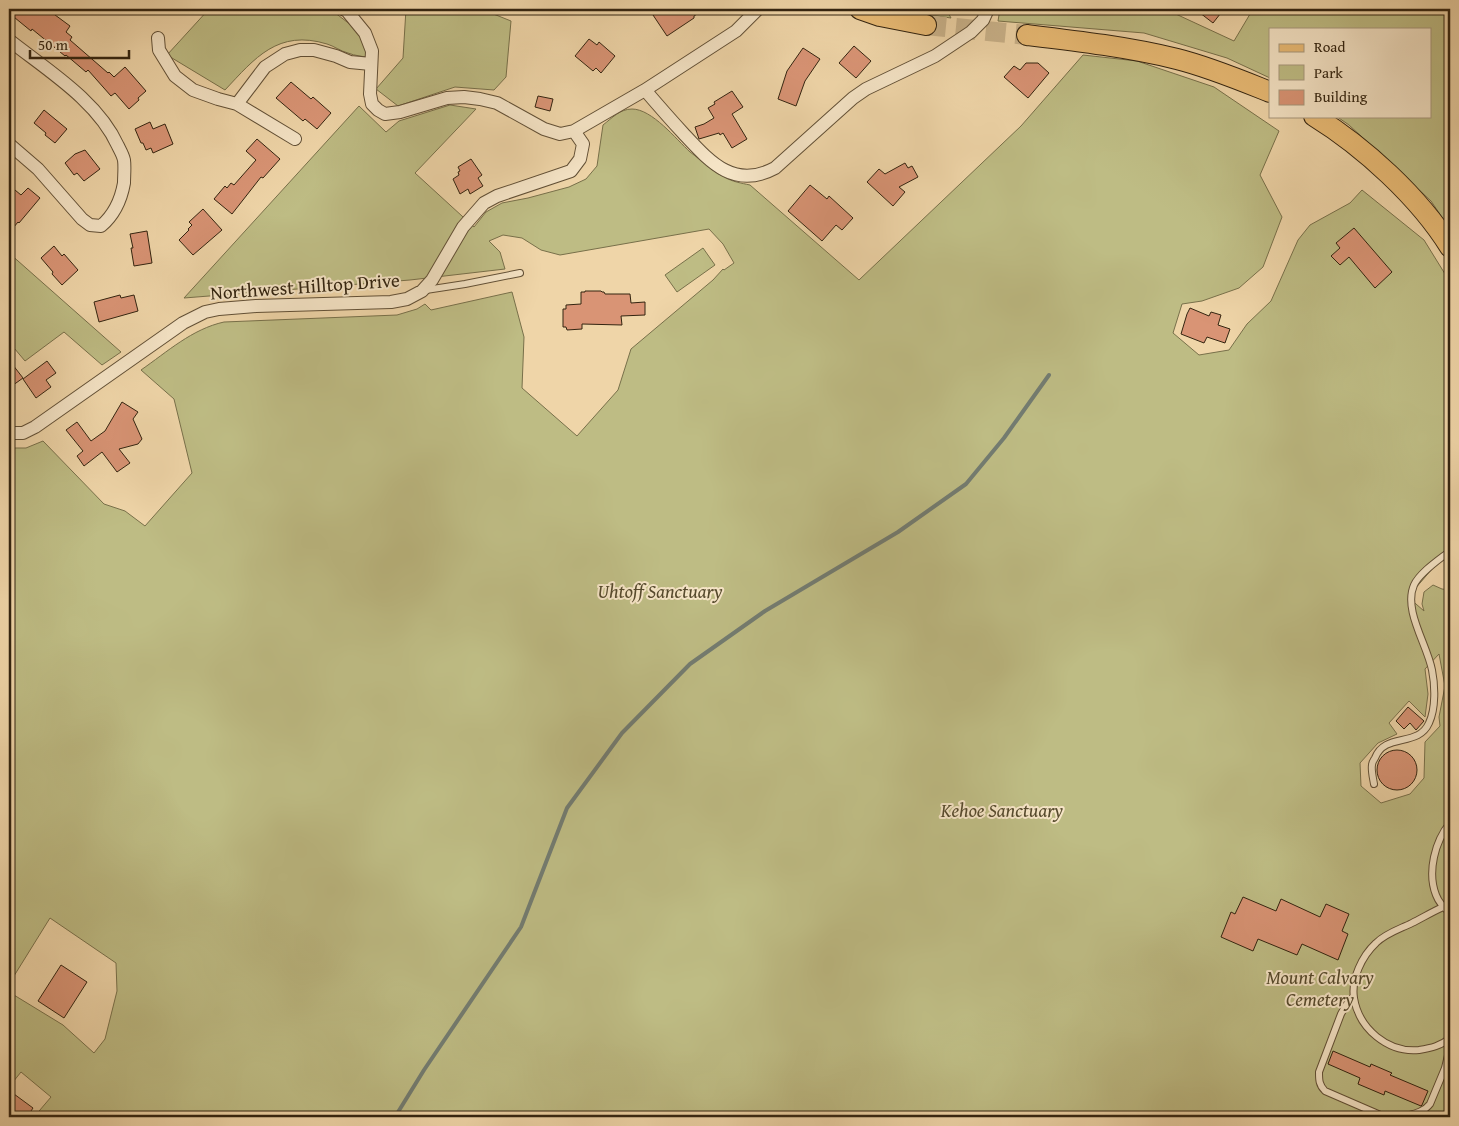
<svg xmlns="http://www.w3.org/2000/svg" width="1459" height="1126" font-family="'Gentium Book Plus',serif">
<rect width="100%" height="100%" fill="#efd5a8"/>
<filter id="stains"><feTurbulence type="fractalNoise" baseFrequency=".004" numOctaves="4"/><feColorMatrix values="0 0 0 0 .2 0 0 0 0 .09 0 0 0 0 .02 0 0 0 .5 -.17"/></filter>
<radialGradient id="worn" r=".72"><stop offset=".6" stop-color="#630" stop-opacity="0"/><stop offset="1" stop-color="#630" stop-opacity=".3"/></radialGradient>
<!-- green -->
<path fill="#bebc84" stroke="#78704a" fill-rule="evenodd" d="M209,9H225L228,11L236,13H244L255,9H330L351,25L361,35L370,58C363,56 355,56 348,53C340,51 334,46 327,44C278,29 255,58 225,90L167,55Z
M406,9H481L511,21L506,77L494,90L455,87L398,106L376,89L403,58Z
M888,9H946L951,18Z
M1000,9H1165L1234,41L1253,9H1450V229L1431,201L1349,125L1336,116H1430V29H1270V78L1227,58L1144,33L998,21Z
M1083,55L1137,61L1214,87L1279,131L1260,175L1282,217L1263,267L1239,288L1202,301L1182,304L1173,333L1199,355L1229,350L1247,324L1271,301L1298,240L1310,225L1350,203L1362,190L1424,240L1450,282V548L1408,597L1424,611L1422,604L1424,592L1433,585L1442,589L1450,590V1117H34L51,1097L21,1072L9,1087V992L63,1025L94,1053L105,1039L117,991L116,963L50,918L9,984V448H26L43,441L104,504L125,511L145,526L192,473L174,399L141,370C167,352 192,329 224,322L397,315L417,309L425,304L431,310L512,292L524,337L522,388L577,436L618,390L631,349L713,280L723,269L724,270L734,263L723,244L709,229L560,255L541,250L522,238L503,235L489,241L500,252L505,269L410,280L184,298L359,106L386,132L399,121L450,105L476,109L415,173L474,227L486,212L502,203L528,198L569,187L586,179L597,166L603,125C612,118 620,109 632,109C652,109 676,139 690,152C701,160 712,171 724,177C733,182 741,183 750,185L859,280L1021,126ZM1439,654L1445,686L1439,717L1440,726L1425,742L1424,778L1410,794L1381,803L1361,786L1360,763L1378,743L1397,734L1389,723L1409,701L1425,717L1428,694L1425,669Z
M703,248L715,265L677,292L665,275Z
M9,253L121,352L102,365L64,332L25,361L9,342Z"/>
<g fill="none" stroke-linecap="round" stroke-linejoin="round">
<!-- stream -->
<path stroke="#737c71" stroke-width="4" d="M395,1117L424,1070L521,927L567,808L622,733L690,664L765,611L898,532L966,484L1004,438L1049,375"/>
</g>
<!-- building -->
<path fill="#d99475" stroke="#332410" d="M9,9H47L70,26L66,32L72,37L70,40L108,73L109,72L114,77L125,67L146,91L138,98L139,100L129,109L115,93L111,96L88,70L86,72L66,55L65,56L32,29L31,31L9,13Z
M663,9H705L694,16V18L667,36L653,15Z
M1195,9H1224L1213,23Z
M589,39L597,45L599,42L615,56L601,73L596,68L593,71L575,56Z
M854,46L871,61L856,78L839,63Z
M803,48L820,59L805,81L796,106L778,99L787,71Z
M1026,63H1038L1049,73L1028,98L1004,77L1014,66L1020,70Z
M291,82L311,99L313,97L331,113L317,129L305,119L303,121L276,98Z
M732,91L743,107L732,114L747,139L732,148L723,133L720,135L719,133L699,139L695,127L704,124L714,118L708,108L715,104L714,102Z
M538,96L553,99L550,111L535,107Z
M44,110L67,129L55,143L45,135L46,133L34,123Z
M150,122L153,129L165,124L173,144L153,153L151,148L146,150L143,143H141L135,129Z
M257,139L280,159L263,178L261,177L232,214L214,199L225,186L227,188L231,183L234,185L256,160L246,151Z
M85,150L100,169L84,181L77,173L74,175L65,163L75,154Z
M471,159L482,175L478,178L483,186L470,194L468,189L460,194L453,179L459,175L458,172L460,171L458,167Z
M905,163L908,168L912,166L918,177L899,187L905,192L893,206L867,182L879,169L885,174Z
M9,185L21,195L28,188L40,198L19,223L18,222L9,233Z
M810,185L827,199L829,196L853,218L842,230L836,225L822,241L788,211Z
M203,209L222,230L193,255L179,240L189,230L188,229L192,225L189,222Z
M1354,228L1392,272L1375,288L1349,257L1340,265L1331,256L1340,248L1336,243Z
M147,231L152,263L134,266L131,248H133L130,234Z
M54,246L62,256L64,254L78,270L62,285L52,274L53,272L41,258Z
M585,291H601L602,292H604L605,294H630L631,303L645,302V315L621,316L622,325L582,324V329L567,330L566,327H563V309H566V305L581,304V292H585Z
M120,295L121,298L134,295L138,311L99,322L94,302Z
M1190,308L1209,316L1211,312L1221,315L1218,325L1230,329L1225,343L1207,337L1204,343L1181,334L1187,314Z
M9,360L23,378L9,388Z
M47,361L56,373L46,380L51,387L36,398L23,379Z
M122,402L138,412L133,419L142,439L138,444L119,449L130,463L117,472L102,452L84,466L77,456L83,451L66,430L77,422L91,441L105,431Z
M1408,707L1424,721L1416,730L1410,723L1404,729L1396,721Z
M1377 770a20 20 0 1 1 40 0a20 20 0 1 1-40 0Z
M1243,897L1276,911L1281,899L1320,917L1326,904L1349,914L1342,931L1348,934L1338,960L1302,944L1297,955L1258,939L1253,951L1221,937L1231,912L1235,914Z
M61,965L87,982L64,1018L38,1001Z
M1333,1051L1370,1067L1371,1064L1392,1073L1390,1075L1428,1091L1422,1105L1421,1106L1385,1091L1384,1095L1358,1084L1360,1078L1328,1064Z
M14,1094L33,1108L27,1117H9V1102Z"/>
<g fill="none" stroke-linecap="round" stroke-linejoin="round">
<!-- primary-tunnel -->
<path stroke="#c9b28a" stroke-width="20" stroke-dasharray="20 10" stroke-linecap="butt" d="M926,25L1027,35"/>
<defs>
<path id="service" d="M426,290L465,284L520,273
M1374,784C1373,778 1371,770 1372,765C1372,762 1374,760 1375,758C1385,732 1418,748 1429,723C1436,708 1435,685 1432,670C1427,644 1403,610 1414,585C1420,572 1440,559 1450,551
M1450,823C1435,841 1427,872 1436,895C1439,903 1444,908 1450,913
M1443,907C1432,912 1422,918 1412,923C1400,929 1386,933 1376,943C1362,956 1351,979 1354,998C1359,1029 1388,1053 1419,1050C1431,1048 1441,1046 1450,1038
M1353,997L1346,1005L1341,1014L1319,1072C1319,1080 1319,1085 1325,1091L1385,1117
M1402,1117C1412,1114 1423,1113 1430,1104L1445,1068L1450,1047"/>
<path id="minor" d="M343,9L347,11L365,33L372,51L370,94L372,104L378,110L385,114L400,112L447,98L464,97L480,99L497,103L544,129L560,134L574,131L645,90L736,31L758,9
M158,38L159,50L175,76L193,90L218,99L237,104L295,139
M9,40C47,70 98,101 118,146C120,150 123,155 124,160C125,167 124,176 124,183C121,200 114,215 101,226L90,225L82,219L38,169L9,144
M645,90C657,104 670,119 683,133C710,162 734,190 775,168L853,98L866,89L935,56L971,32L983,20L988,9
M237,104L265,67L285,54L300,50H314L336,56L350,62L371,64
M9,433H23L35,427L183,323L205,312L219,309L256,306L391,302L407,299L422,291L432,280L463,227L484,203L497,196L571,171L580,159L583,144L574,131"/>
<path id="primary" d="M860,9L880,16L926,25
M1027,35C1077,41 1128,47 1177,59C1209,67 1240,80 1270,92
M1314,116C1364,147 1419,197 1450,247"/>
</defs>
<!-- service casing -->
<use href="#service" stroke="#625036" stroke-width="8"/>
<!-- minor casing -->
<use href="#minor" stroke="#625036" stroke-width="14"/>
<!-- primary casing -->
<use href="#primary" stroke="#332410" stroke-width="22"/>
<!-- service -->
<use href="#service" stroke="#f5e4c6" stroke-width="6"/>
<!-- minor -->
<use href="#minor" stroke="#f5e4c6" stroke-width="12"/>
<!-- primary -->
<use href="#primary" stroke="#e8ba74" stroke-width="20"/>
</g>
<g text-anchor="middle" stroke-width="4" stroke-linejoin="round" paint-order="stroke">
<!-- street labels -->
<g font-size="19" fill="#332410" stroke="#f5e4c6">
<text transform="translate(305 286) rotate(-4)" y="7">Northwest Hilltop Drive</text>
</g>
<!-- park labels -->
<g font-size="19" font-style="italic" fill="#564a2d" stroke="#f5e4c6">
<text x="660" y="598">Uhtoff Sanctuary</text>
<text x="1002" y="817">Kehoe Sanctuary</text>
<text x="1320" y="984">Mount Calvary<tspan x="1320" dy="22">Cemetery</tspan></text>
</g>
</g>
<!-- margin -->
<rect width="1459" height="1126" fill="none" stroke="#efd5a8" stroke-width="30"/>
<rect x="10" y="10" width="1439" height="1106" fill="none" stroke="#332410" stroke-width="2.5"/>
<rect x="15" y="15" width="1429" height="1096" fill="none" stroke="#332410"/>
<!-- legend -->
<rect x="1269" y="28" width="162" height="90" fill="#f5e4c6" stroke="#a7977d"/>
<rect x="1279" y="44" width="25" height="8" fill="#e8ba74" stroke="#a7977d"/>
<text x="1314" y="52" font-size="15" fill="#332410">Road</text>
<rect x="1279" y="65" width="25" height="15" fill="#bebc84" stroke="#a7977d"/>
<text x="1314" y="78" font-size="15" fill="#332410">Park</text>
<rect x="1279" y="90" width="25" height="15" fill="#d99475" stroke="#a7977d"/>
<text x="1314" y="102" font-size="15" fill="#332410">Building</text>
<!-- scale -->
<path d="M30 50v8h99v-8" fill="none" stroke="#332410" stroke-width="2.5"/>
<text x="38" y="50" font-size="15" fill="#332410" stroke="#f5e4c6" stroke-width="4" paint-order="stroke">50 m</text>
<rect width="100%" height="100%" filter="url(#stains)"/>
<rect width="100%" height="100%" fill="url(#worn)"/>
</svg>
